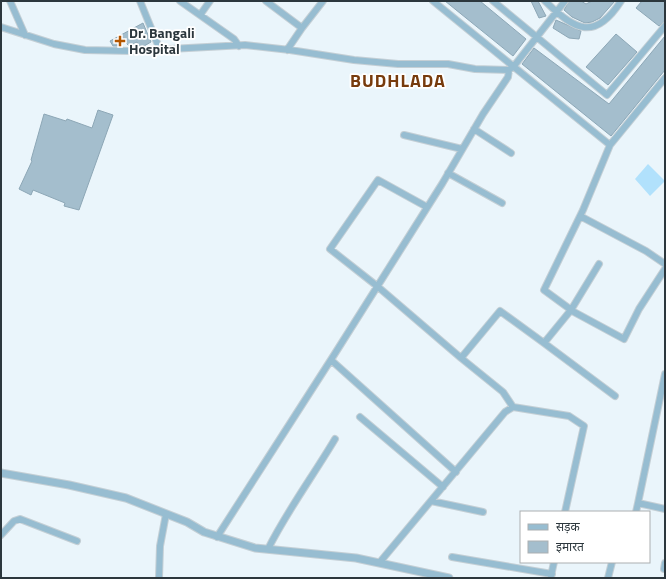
<svg xmlns="http://www.w3.org/2000/svg" width="666" height="579" font-family="'Titillium Web','Noto Sans Devanagari',sans-serif">
<rect width="100%" height="100%" fill="#eaf5fb"/>
<!-- green -->
<path fill="#b1e1fc" d="M648,164L665,181L650,196L635,179Z"/>
<!-- building -->
<path fill="#a4becd" stroke="#8da7b6" d="M445,1H480L526,39L513,56Z
M531,1H538L546,16L539,18Z
M569,1H581L586,4L592,1H615L600,18L592,22L585,23L572,17L564,10Z
M642,1H665V22L659,26L636,8Z
M556,20L581,31L579,39L569,38L553,28Z
M143,23L151,42L144,46H139L137,42L129,46L125,42L119,46H113L110,41Z
M616,34L637,52L608,85L586,67Z
M665,36V70L611,136L522,64L534,48L609,104Z
M98,110L113,115L79,210L64,206L65,203L33,190L31,195L19,189L32,161L31,160L44,114L66,121L67,119L92,128Z"/>
<g fill="none" stroke-linecap="round" stroke-linejoin="round">
<defs>
<path id="minor" d="M10,1L25,35
M140,1L160,50
M180,1L234,39L239,46
M266,1L302,28L323,1
M433,1L610,145L665,78
M493,1L607,95L665,26
M545,1C575,31 595,41 621,1
M200,15L210,1
M1,27L54,44L85,50L132,51L245,45L290,50L354,60L398,64H448L475,69L509,70L514,66L565,1
M287,50L302,28
M474,129L511,153
M404,135L462,149
M610,145L583,210L544,290L574,312L624,339L639,309L665,269
M448,173L502,203
M427,207L378,180L330,249L377,286L461,358L500,311L544,343
M580,216L646,251L665,264
M599,264L571,310L544,343L615,396
M461,358L503,392L513,407
M331,360L456,472
M665,374L638,503L665,509
M360,417L443,487
M431,501L483,512
M636,512L638,503
M1,535L14,521L20,519L77,541
M217,537L334,355L442,184L483,114L508,77L509,70
M268,549C287,511 313,476 335,439
M452,557L552,574
M380,562L505,412L513,407L569,416L584,426L565,512
M664,569L665,563
M551,576L554,562
M159,578L160,546L166,514
M608,578L612,562"/>
<path id="tertiary" d="M1,473L69,485L126,498L187,522L204,532L255,548L356,558L449,578"/>
</defs>
<!-- minor casing -->
<use href="#minor" stroke="#c4cfd5" stroke-width="8"/>
<!-- tertiary casing -->
<use href="#tertiary" stroke="#c4cfd5" stroke-width="9"/>
<!-- minor -->
<use href="#minor" stroke="#97bdd1" stroke-width="6"/>
<!-- tertiary -->
<use href="#tertiary" stroke="#97bdd1" stroke-width="7"/>
</g>
<!-- markers -->
<path fill="#b35600" stroke="#fff" stroke-width="1.5" d="M118 35h4v4h4v4h-4v4h-4v-4h-4v-4h4z"/>
<g text-anchor="middle" stroke-width="3.5" stroke-linejoin="round" paint-order="stroke">
<!-- poi labels -->
<g font-size="14" font-weight="bold" fill="#2c373d" stroke="#fff" text-anchor="start">
<text x="129" y="38">Dr. Bangali<tspan x="129" dy="16">Hospital</tspan></text>
</g>
<!-- district labels -->
<g font-size="18" font-weight="bold" letter-spacing="1" fill="#773b0d" stroke="#fff">
<text x="398" y="87">BUDHLADA</text>
</g>
</g>
<!-- border -->
<rect width="666" height="579" fill="none" stroke="#2c373d" stroke-width="4"/>
<!-- legend -->
<rect x="520" y="511" width="130" height="52" fill="#ffffff" stroke="#abafb1"/>
<rect x="528" y="524" width="20" height="6" fill="#97bdd1" stroke="#abafb1"/>
<text x="556" y="531" font-size="12" fill="#2c373d">सड़क</text>
<rect x="528" y="541" width="20" height="12" fill="#a4becd" stroke="#abafb1"/>
<text x="556" y="551" font-size="12" fill="#2c373d">इमारत</text>
</svg>
